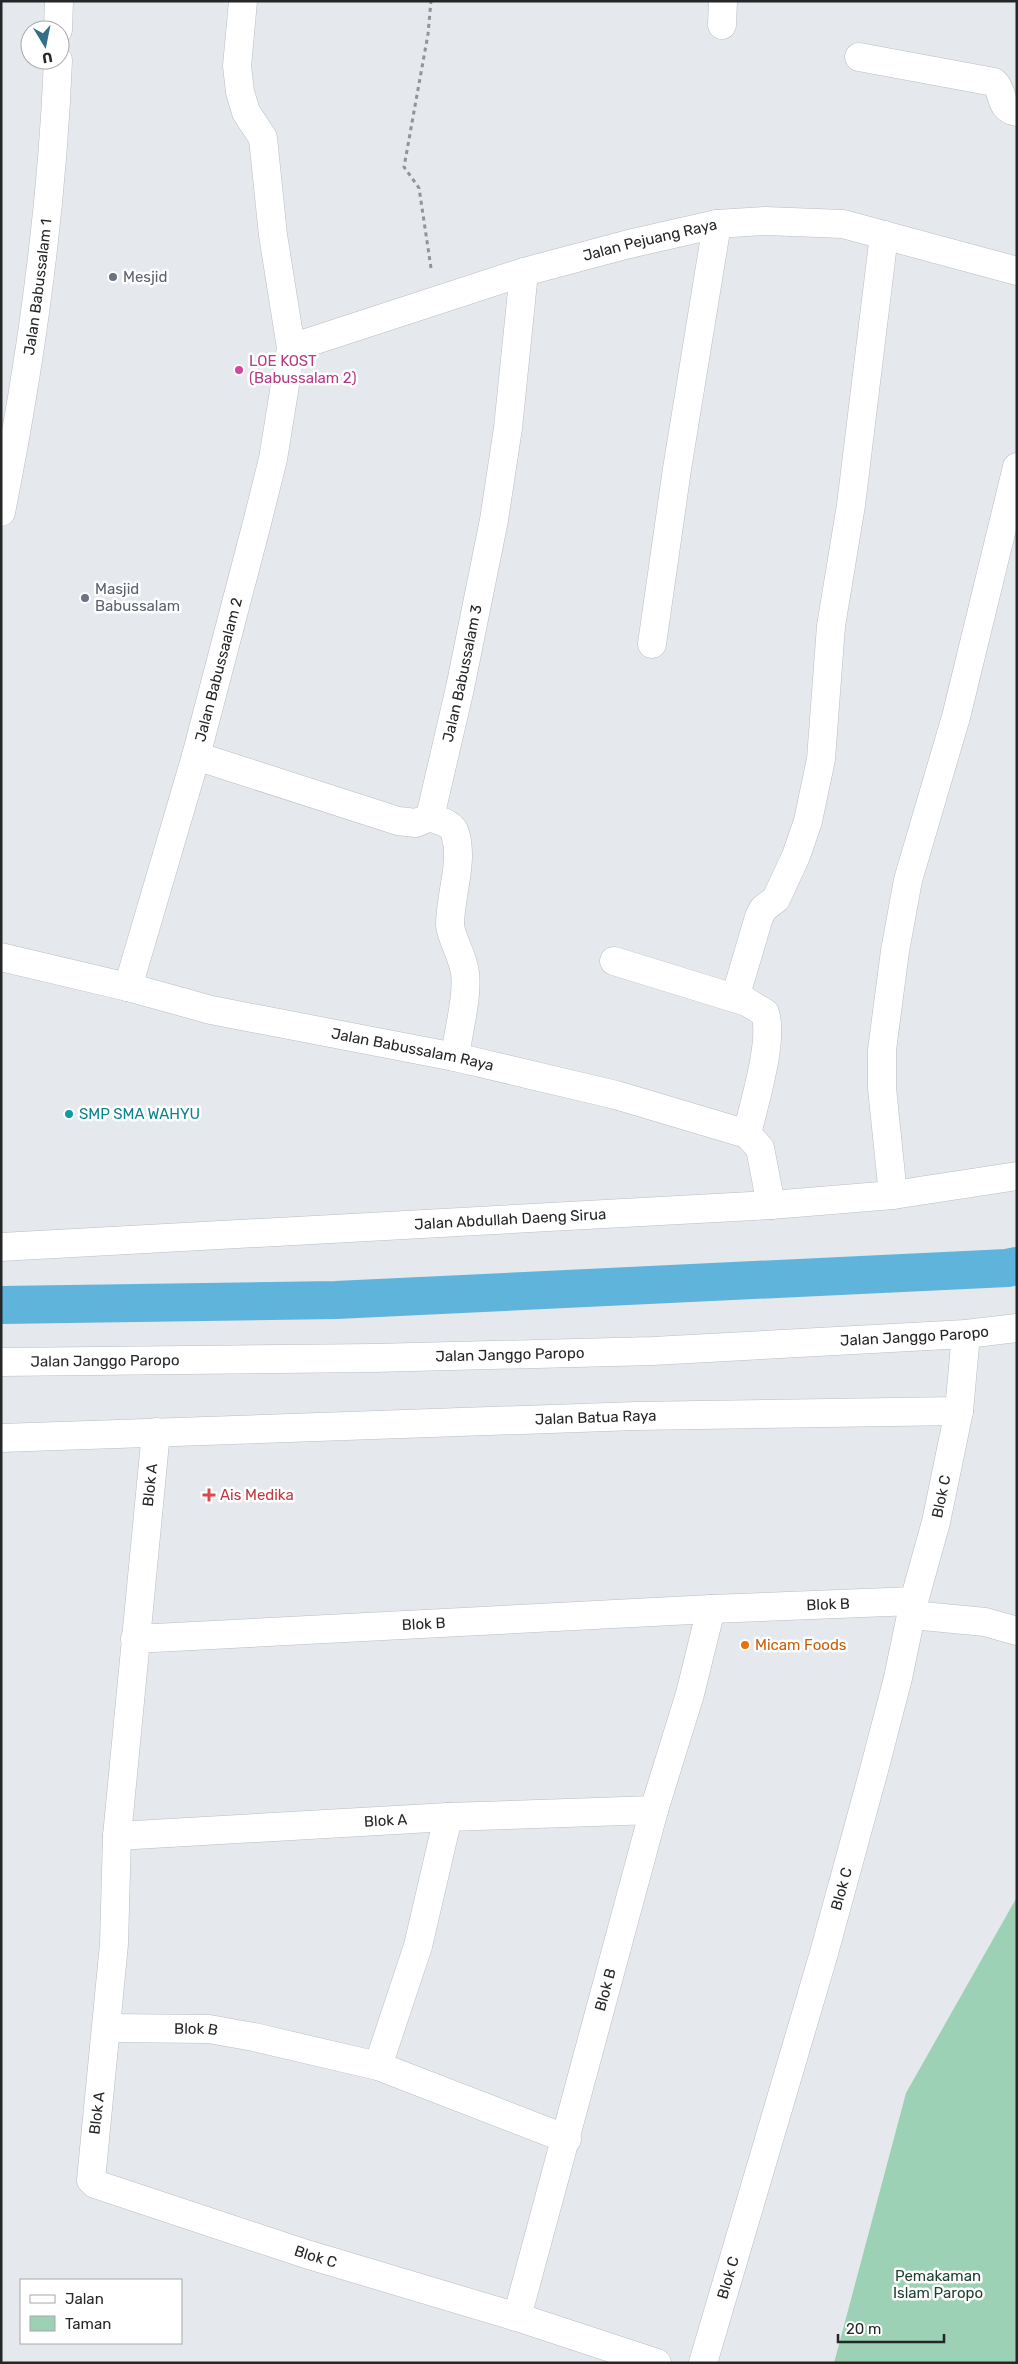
<svg xmlns="http://www.w3.org/2000/svg" width="1018" height="2364" font-family="Rubik,sans-serif">
<rect width="100%" height="100%" fill="#e5e8ed"/>
<!-- green -->
<path fill="#9cd1b6" d="M1017,1897V2363H834L906,2093Z"/>
<g fill="none" stroke-linecap="round" stroke-linejoin="round">
<!-- canal -->
<path stroke="#5eb4da" stroke-width="38" d="M1,1305L336,1300L1007,1268L1017,1266"/>
<defs>
<g id="street">
<path d="M722,25L723,1"/>
<path d="M58,30L59,1"/>
<path d="M859,57L994,82C1005,92 998,109 1017,112"/>
<path id="s1" d="M291,348L524,272L629,244L717,224L765,221L843,224L1017,271"/>
<path id="s2" d="M1,512C31,362 52,213 58,60"/>
<path d="M652,644L677,469L717,224"/>
<path d="M196,756L398,821L416,823L430,817"/>
<path id="s3" d="M1,957L128,987L211,1010L455,1057L616,1095L747,1134L760,1148L771,1205"/>
<path d="M614,961L747,1002L765,1013C774,1041 754,1103 747,1134"/>
<path id="s4" d="M128,987L196,756L257,523L273,459L291,348L273,235L263,138L246,112L240,92L237,66L243,1"/>
<path d="M735,998L759,917L763,909L776,899L796,856L808,821L821,759L831,626L851,505L884,235"/>
<path id="s5" d="M455,1057C458,1032 468,997 465,973C463,956 451,938 450,925C450,895 464,862 455,833C452,823 439,821 430,817L460,688L494,520L508,428L524,272"/>
<path d="M893,1195L882,1088V1050L895,951L908,880L956,717L1017,467"/>
<path id="s6" d="M1,1362L374,1358L653,1351L966,1334L1017,1328"/>
<path id="s7" d="M156,1432L117,1836L114,1944L91,2180L95,2184L306,2254L517,2317L657,2363"/>
<path id="s8" d="M1,1438L636,1416L959,1411L966,1334"/>
<path d="M912,1615L985,1622L1017,1631"/>
<path id="s9" d="M135,1639L711,1609L914,1601"/>
<path id="s10" d="M117,1836L448,1817L654,1810"/>
<path id="s11" d="M107,2028L209,2029L254,2037L378,2066L567,2139"/>
<path d="M378,2066L418,1946L448,1817"/>
<path id="s12" d="M517,2317L654,1810L690,1694L711,1609"/>
<path id="s13" d="M703,2363L824,1953L874,1770L898,1678L914,1601L936,1522L959,1411"/>
</g>
<g id="secondary">
<path id="s14" d="M1,1247L771,1205L893,1195L1017,1176"/>
</g>
</defs>
<!-- street casing -->
<use href="#street" stroke="#b9bdc2" stroke-width="29"/>
<!-- secondary casing -->
<use href="#secondary" stroke="#b9bdc2" stroke-width="29"/>
<!-- path -->
<path stroke="#919397" stroke-width="3" stroke-dasharray="4 4" stroke-linecap="butt" d="M431,268L419,188L404,167L428,34L431,1"/>
<!-- street -->
<use href="#street" stroke="#fff" stroke-width="28"/>
<!-- secondary -->
<use href="#secondary" stroke="#fff" stroke-width="28"/>
</g>
<!-- markers -->
<g fill="#6b7280" stroke="#fff" stroke-width="2">
<circle cx="113" cy="277" r="5"/>
<circle cx="85" cy="598" r="5"/>
</g>
<circle fill="#d1479c" stroke="#fff" stroke-width="2" cx="239" cy="370" r="5"/>
<circle fill="#0f9aa8" stroke="#fff" stroke-width="2" cx="69" cy="1114" r="5"/>
<path fill="#e0444e" stroke="#fff" stroke-width="2" d="M206.5 1487.5h5v5h5v5h-5v5h-5v-5h-5v-5h5z"/>
<circle fill="#e8710a" stroke="#fff" stroke-width="2" cx="745" cy="1645" r="5"/>
<g text-anchor="middle" stroke-width="5" stroke-linejoin="round" paint-order="stroke">
<!-- street labels -->
<g font-size="15" fill="#242627" stroke="#fff">
<text dy="5" stroke="none"><textPath href="#s1" startOffset="375">Jalan Pejuang Raya</textPath></text>
<text dy="5" stroke="none"><textPath href="#s2" startOffset="228">Jalan Babussalam 1</textPath></text>
<text dy="5" stroke="none"><textPath href="#s4" startOffset="330">Jalan Babussaalam 2</textPath></text>
<text dy="5" stroke="none"><textPath href="#s5" startOffset="406">Jalan Babussalam 3</textPath></text>
<text dy="5" stroke="none"><textPath href="#s3" startOffset="422">Jalan Babussalam Raya</textPath></text>
<text dy="5" stroke="none"><textPath href="#s14" startOffset="510">Jalan Abdullah Daeng Sirua</textPath></text>
<text dy="5" stroke="none"><textPath href="#s6" startOffset="914">Jalan Janggo Paropo</textPath></text>
<text dy="5" stroke="none"><textPath href="#s6" startOffset="509">Jalan Janggo Paropo</textPath></text>
<text dy="5" stroke="none"><textPath href="#s6" startOffset="104">Jalan Janggo Paropo</textPath></text>
<text dy="5" stroke="none"><textPath href="#s8" startOffset="595">Jalan Batua Raya</textPath></text>
<text transform="translate(150 1485) rotate(-84)" y="5">Blok A</text>
<text dy="5" stroke="none"><textPath href="#s13" startOffset="899">Blok C</textPath></text>
<text dy="5" stroke="none"><textPath href="#s9" startOffset="694">Blok B</textPath></text>
<text dy="5" stroke="none"><textPath href="#s9" startOffset="289">Blok B</textPath></text>
<text dy="5" stroke="none"><textPath href="#s10" startOffset="269">Blok A</textPath></text>
<text dy="5" stroke="none"><textPath href="#s13" startOffset="494">Blok C</textPath></text>
<text dy="5" stroke="none"><textPath href="#s12" startOffset="339">Blok B</textPath></text>
<text dy="5" stroke="none"><textPath href="#s11" startOffset="89">Blok B</textPath></text>
<text transform="translate(97 2113) rotate(-83)" y="5">Blok A</text>
<text dy="5" stroke="none"><textPath href="#s7" startOffset="989">Blok C</textPath></text>
<text dy="5" stroke="none"><textPath href="#s13" startOffset="89">Blok C</textPath></text>
</g>
<!-- worship labels -->
<g font-size="15" fill="#5b616d" stroke="#fff" text-anchor="start">
<text x="123" y="282">Mesjid</text>
<text x="95" y="594">Masjid<tspan x="95" dy="17">Babussalam</tspan></text>
</g>
<!-- hotel labels -->
<g font-size="15" fill="#b23c85" stroke="#fff" text-anchor="start">
<text x="249" y="366">LOE KOST<tspan x="249" dy="17">(Babussalam 2)</tspan></text>
</g>
<!-- culture labels -->
<g font-size="15" fill="#0d838f" stroke="#fff" text-anchor="start">
<text x="79" y="1119">SMP SMA WAHYU</text>
</g>
<!-- health labels -->
<g font-size="15" fill="#be3a42" stroke="#fff" text-anchor="start">
<text x="220" y="1500">Ais Medika</text>
</g>
<!-- food labels -->
<g font-size="15" fill="#c56008" stroke="#fff" text-anchor="start">
<text x="755" y="1650">Micam Foods</text>
</g>
<!-- park labels -->
<g font-size="15" fill="#1d4131" stroke="#fff">
<text x="938" y="2281">Pemakaman<tspan x="938" dy="17">Islam Paropo</tspan></text>
</g>
</g>
<!-- border -->
<rect width="1018" height="2364" fill="none" stroke="#242627" stroke-width="5"/>
<!-- legend -->
<rect x="20" y="2279" width="162" height="65" fill="#ffffff" stroke="#a7a8a9"/>
<rect x="30" y="2295" width="25" height="8" fill="#ffffff" stroke="#a7a8a9"/>
<text x="65" y="2304" font-size="15" fill="#242627">Jalan</text>
<rect x="30" y="2316" width="25" height="15" fill="#9cd1b6" stroke="#a7a8a9"/>
<text x="65" y="2329" font-size="15" fill="#242627">Taman</text>
<!-- north arrow -->
<g transform="translate(45 45) rotate(170)"><circle r="24" fill="#ffffff" stroke="#a7a8a9"/>
<path d="M0-4L9 19L0 12L-9 19Z" fill="#346f87"/>
<text y="-8" font-size="14" font-weight="bold" text-anchor="middle" fill="#242627">U</text>
</g>
<!-- scale -->
<path d="M838 2334v8h106v-8" fill="none" stroke="#242627" stroke-width="2.5"/>
<text x="846" y="2334" font-size="15" fill="#242627" stroke="#ffffff" stroke-width="4" paint-order="stroke">20 m</text>
</svg>
